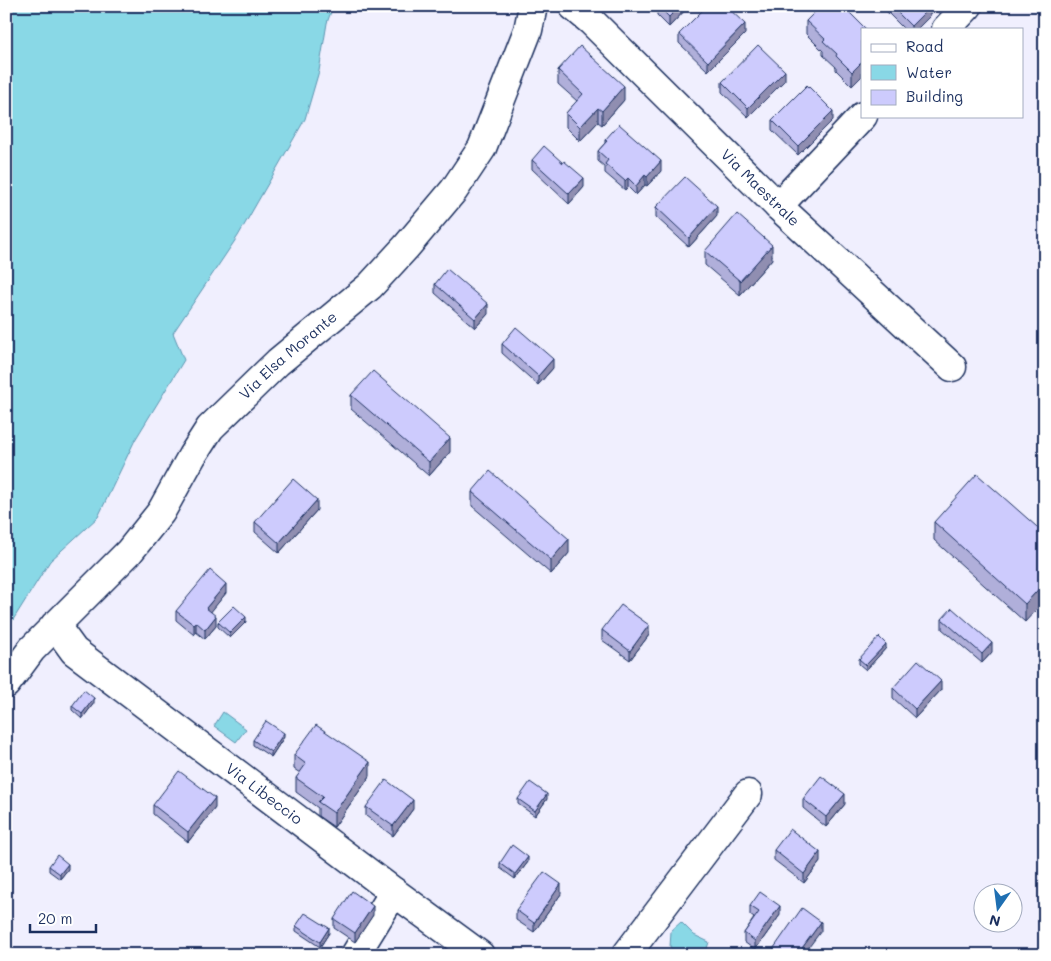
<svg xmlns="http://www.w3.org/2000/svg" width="1051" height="961" font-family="Mali,sans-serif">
<rect width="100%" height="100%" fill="#f0effe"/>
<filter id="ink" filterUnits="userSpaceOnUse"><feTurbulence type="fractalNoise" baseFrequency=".02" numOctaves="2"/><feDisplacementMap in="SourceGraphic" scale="10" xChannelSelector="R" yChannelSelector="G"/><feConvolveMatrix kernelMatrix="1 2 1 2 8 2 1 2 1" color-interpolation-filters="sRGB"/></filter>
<g filter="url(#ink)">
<!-- water -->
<path fill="#89d8e6" stroke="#5d94b0" d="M6,6H333L327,23L319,71L305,119L238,236L173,333L184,360L135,440L98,517L50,561L6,631Z
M223,712L246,729L236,742L214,726Z
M681,922L694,935L709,942L705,955L691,951L679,955L670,947L671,931Z"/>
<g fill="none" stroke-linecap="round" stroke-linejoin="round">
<defs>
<g id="minor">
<path id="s1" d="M573,6L591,21L778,206L952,367"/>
<path d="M946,29L968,6"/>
<path d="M778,206L863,116"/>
<path id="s2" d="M55,625L74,651L394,892L480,955"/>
<path id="s3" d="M6,684L32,649L129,552L161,512L192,456L210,428L278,362L370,286L406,247L454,190L482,148L528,30L533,6"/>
<path d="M355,955L394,892"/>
<path d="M626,955L748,794"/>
</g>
</defs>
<!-- minor casing -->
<use href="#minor" stroke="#1b2f5e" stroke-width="31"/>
<!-- minor -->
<use href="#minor" stroke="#fff" stroke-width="28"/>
</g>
<!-- wall -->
<path fill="#b0afda" stroke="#1b2f5e" d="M657,6H689L669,27L657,15Z
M886,6H934L930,10V16L917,29H904L886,11Z
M806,21L862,29V76L852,86L836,70V67L823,55V51L806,34Z
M679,34H745L708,71L679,43Z
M558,70L624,100L602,125L598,122L580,141L566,127V113L577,101L558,84Z
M785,80L748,117L722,92V82Z
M772,120H833L798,155L772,130Z
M605,140L661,171L647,186L645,185L636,195L628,187L625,190L605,173V167L598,161V151L605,143Z
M532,160L584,187L569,204L532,169Z
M656,207L717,216L689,247L656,217Z
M705,251L772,259L740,295L705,265Z
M435,284L488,314L475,328L435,293Z
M502,344L553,368L538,385L502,353Z
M351,395L450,452L429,476L351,409Z
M472,492L569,553L551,574L472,506Z
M317,510L279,553L255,532V522Z
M934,522L1045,534L1025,622L934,540Z
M226,593L210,612L216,626L205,639L196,632L194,635L176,620V611Z
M942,619L992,652L982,663L942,629Z
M218,622H246L230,638L218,627Z
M602,630L649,635L630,660L602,640Z
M886,648L866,670L859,664V659Z
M893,688L941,690L915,718L893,698Z
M94,703L82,719L72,710V706Z
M284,737L271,757L253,745V740Z
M294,755L370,776L334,827L318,816V808L296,792V778L300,773L294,769Z
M518,799H547L535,816L518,804Z
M803,799L845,804L826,827L803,808Z
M153,805L215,808L188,842L153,814Z
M366,807L413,809L393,836L366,816Z
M774,850L820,862L804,883L774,860Z
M528,862L515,879L500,868V863Z
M49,866L68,869L60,879L49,871Z
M561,894L534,932L516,920V910Z
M750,906L780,915L755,950L744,942V933L754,918L750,915Z
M373,915L355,942L334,928V919Z
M296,926L329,933L320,947L296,931Z"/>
<!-- shaded-wall -->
<path fill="#908eb1" stroke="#1b2f5e" d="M680,6H689L669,27V17Z
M927,6H934L930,10V16L917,29H911V26Z
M745,24V34L708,71V62Z
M862,62V76L852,86V72Z
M785,71V80L748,117V108Z
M624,86V100L602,125V111Z
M598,108V122L580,141V127Z
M833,111V120L798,155V146Z
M661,161V171L647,186V177Z
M645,175V185L636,195V186Z
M584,178V187L569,204V194Z
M628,178V187L625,190V181Z
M717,206V216L689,247V238Z
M772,245V259L740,295V281Z
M488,304V314L475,328V319Z
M553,359V368L538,385V376Z
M450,438V452L429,476V462Z
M317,500V510L279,553V543Z
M569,539V553L551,574V560Z
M1045,582V600L1025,622V604Z
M226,584V593L206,618V608Z
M216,616V626L205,639V630Z
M246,617V622L230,638V633Z
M196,622V632L194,635V625Z
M649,625V635L630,660V651Z
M992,643V652L982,663V654Z
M886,644V648L866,670V665Z
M941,681V690L915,718V709Z
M94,698V703L82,719V714Z
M284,733V737L271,757V752Z
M11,735V745L6,751V741Z
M370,762V776L334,827V813Z
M547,794V799L535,816V811Z
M845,794V804L826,827V817Z
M215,798V808L188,842V832Z
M413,800V809L393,836V826Z
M820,852V862L804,883V874Z
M528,857V862L515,879V874Z
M68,864V869L60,879V874Z
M561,884V894L534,932V923Z
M373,906V915L355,942V933Z
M780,906V915L755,950V941Z
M821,922V931L803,955H797Z
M329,928V933L320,947V942Z"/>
<!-- building -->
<path fill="#cdcbfd" stroke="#1b2f5e" d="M658,6H680L669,17Z
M707,6H726L745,24L708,62L679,34Z
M821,6H843L866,29H862V62L852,72L836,56L837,54L823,41L825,39L806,21Z
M891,6H929L930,7L911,26Z
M758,45L785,71L748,108L722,82Z
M580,46L624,86L602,111L598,108L580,127L566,113L583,94L558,70Z
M807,85L833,111L798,146L772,120Z
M619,124L661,161L647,177L645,175L636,186L628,178L625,181L605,164L608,160L598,151L607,141L605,140Z
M544,146L563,163L564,161L584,178L569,194L532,160Z
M685,177L717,206L689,238L656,207Z
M737,214L772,245L740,281L705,251Z
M447,269L488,304L475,319L435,284Z
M516,327L553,359L538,376L502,344Z
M373,371L450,438L429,462L351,395Z
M490,471L569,539L551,560L472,492Z
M977,474L1045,534V582L1025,604L934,522Z
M293,479L317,500L279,543L255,522Z
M210,570L226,584L206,608L216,616L205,630L196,622L194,625L176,611Z
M621,605L649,625L630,651L602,630Z
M234,606L246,617L230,633L218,622Z
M952,608L992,643L982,654L942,619Z
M879,637L886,644L866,665L859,659Z
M918,660L941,681L915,709L893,688Z
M84,690L94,698L82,714L72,706Z
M266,721L284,733L271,752L253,740Z
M316,725L370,762L334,813L318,802L323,797L296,778L306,764L294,755Z
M6,732L11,735L6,741Z
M179,771L215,798L188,832L153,805Z
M821,776L845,794L826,817L803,799Z
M386,780L413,800L393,826L366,807Z
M530,782L547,794L535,811L518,799Z
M790,829L820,852L804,874L774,850Z
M512,845L528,857L515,874L500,863Z
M57,855L68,864L60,874L49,866Z
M544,872L561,884L534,923L516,910Z
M352,891L373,906L355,933L334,919Z
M760,892L780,906L755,941L744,933L759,912L750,906Z
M802,908L821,922L797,955H769Z
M305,913L329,928L320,942L296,926Z
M286,950L293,955H282Z"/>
</g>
<g text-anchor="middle" stroke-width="4.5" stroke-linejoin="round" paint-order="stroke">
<!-- street labels -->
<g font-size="15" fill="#1b2f5e" stroke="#fff">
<text dy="5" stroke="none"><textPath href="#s1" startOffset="261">Via Maestrale</textPath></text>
<text dy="5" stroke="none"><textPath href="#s3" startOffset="436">Via Elsa Morante</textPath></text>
<text dy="5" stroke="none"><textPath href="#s2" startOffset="270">Via Libeccio</textPath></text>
</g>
</g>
<!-- margin -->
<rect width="1051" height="961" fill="none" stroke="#fff" stroke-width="25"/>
<rect x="12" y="12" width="1026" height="936" fill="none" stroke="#1b2f5e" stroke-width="2" filter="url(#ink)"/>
<!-- legend -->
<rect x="861" y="28" width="162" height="90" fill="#ffffff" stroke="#a4acbf"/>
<rect x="871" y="44" width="25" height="8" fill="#ffffff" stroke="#a4acbf"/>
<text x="906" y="52" font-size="15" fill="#1b2f5e">Road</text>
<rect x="871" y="65" width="25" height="15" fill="#89d8e6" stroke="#a4acbf"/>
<text x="906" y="78" font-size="15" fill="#1b2f5e">Water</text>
<rect x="871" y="90" width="25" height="15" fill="#cdcbfd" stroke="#a4acbf"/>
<text x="906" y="102" font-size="15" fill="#1b2f5e">Building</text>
<!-- north arrow -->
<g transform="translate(998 908) rotate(194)"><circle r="24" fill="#ffffff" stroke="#a4acbf"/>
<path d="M0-4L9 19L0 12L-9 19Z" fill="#1f6fb2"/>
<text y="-8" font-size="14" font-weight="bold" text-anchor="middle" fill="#1b2f5e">N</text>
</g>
<!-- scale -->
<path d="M30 924v8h66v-8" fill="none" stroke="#1b2f5e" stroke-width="2.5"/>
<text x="38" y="924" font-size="15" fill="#1b2f5e" stroke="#ffffff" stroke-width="4" paint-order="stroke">20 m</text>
</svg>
